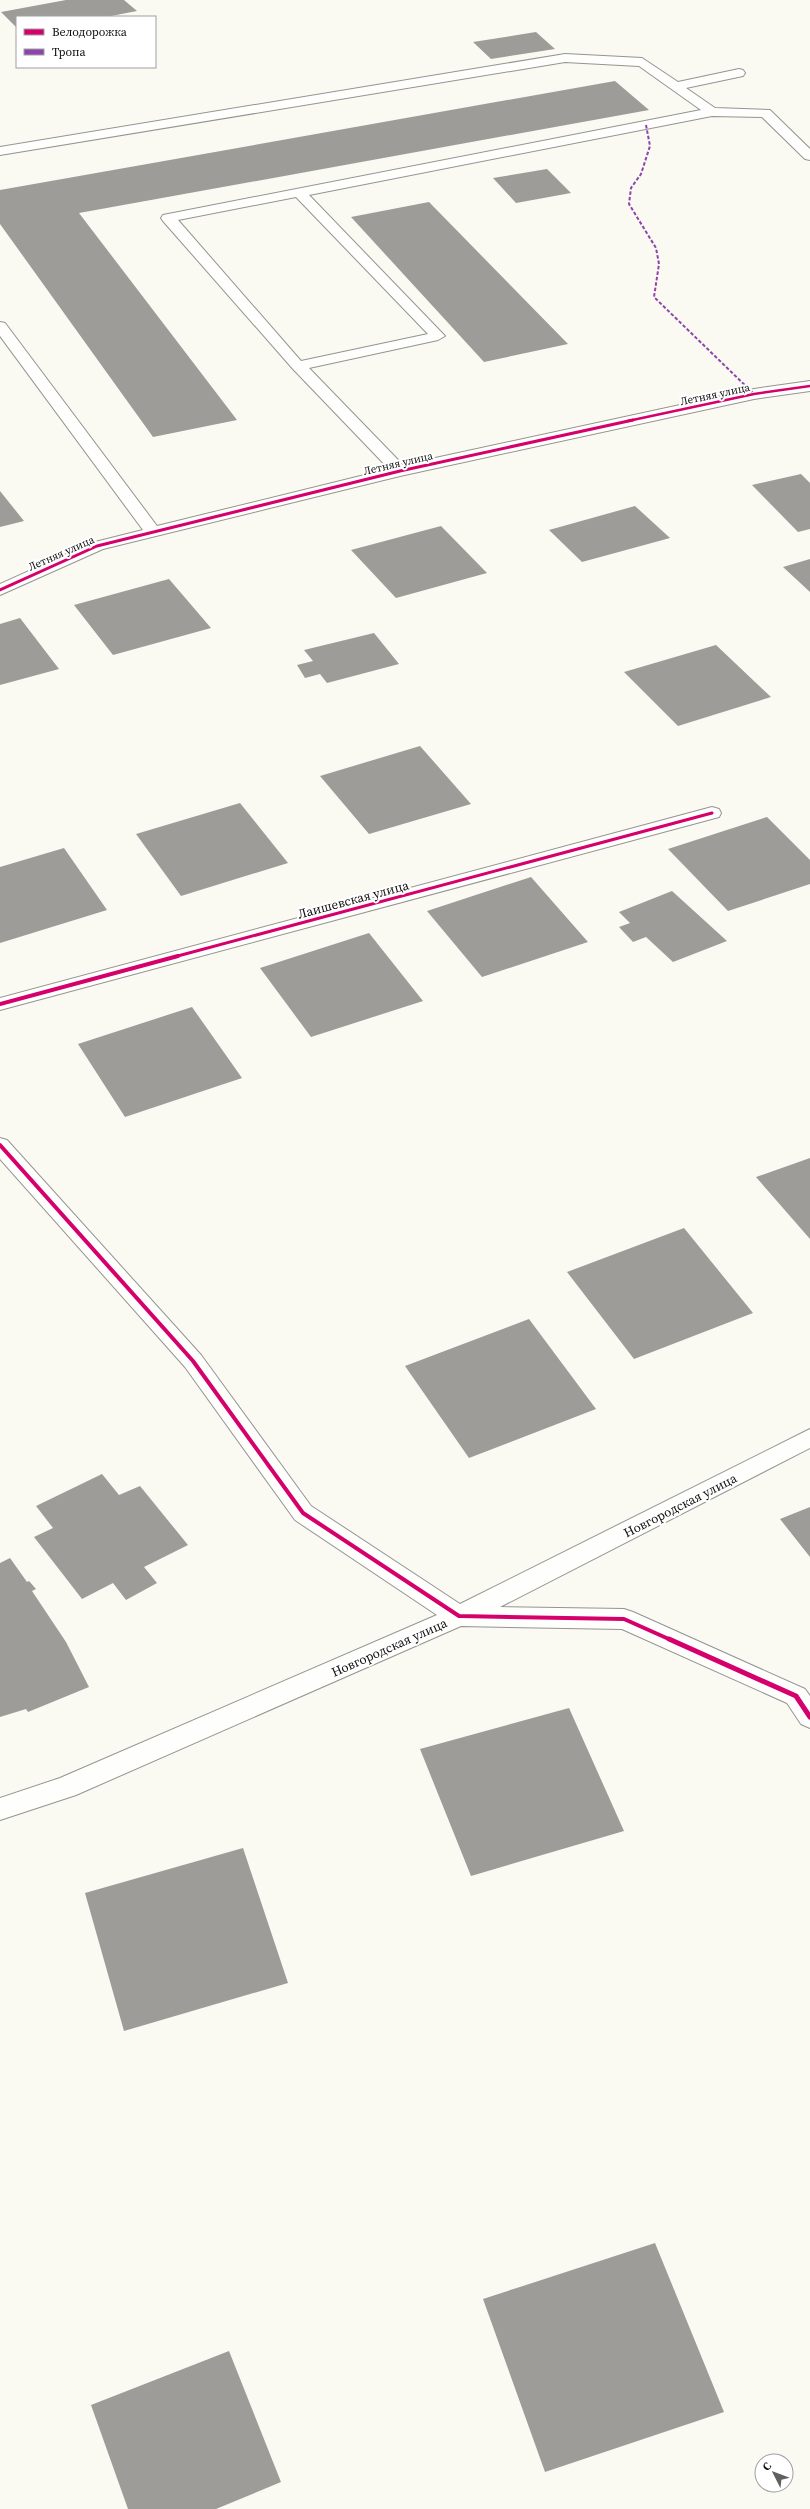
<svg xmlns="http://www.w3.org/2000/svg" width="810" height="2509" font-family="'Source Serif 4',serif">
<rect width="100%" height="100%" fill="#faf9f2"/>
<!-- building -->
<path fill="#9e9c98" d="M66,0H124L137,11L106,17H17V28L1,12Z
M536,32L555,49L491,59L473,42Z
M615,81L649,110L79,213L237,420L153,437L0,224V190Z
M547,169L571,193L516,203L493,178Z
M429,202L568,344L484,362L351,217Z
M801,474L810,483V529L798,532L752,485Z
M0,491L24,521L0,527Z
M635,506L670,538L582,562L549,530Z
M441,526L487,573L396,598L351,550Z
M810,559V592L783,567Z
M169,579L211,628L113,655L74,605Z
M20,618L59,669L0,685V624Z
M374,633L399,664L327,683L320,674L305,678L297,665L313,661L304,650Z
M716,645L771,697L678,726L624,672Z
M420,746L471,804L369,834L320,776Z
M240,803L288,863L181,896L136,834Z
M767,817L810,860V884L728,911L668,849Z
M64,848L107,910L0,943V867Z
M531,877L588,942L482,977L427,911Z
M672,891L727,941L673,962L646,937L633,942L619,927L630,923L619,912Z
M369,933L423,1001L311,1037L260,968Z
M192,1007L242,1078L125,1117L78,1044Z
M810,1158V1239L756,1177Z
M684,1228L753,1313L634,1359L567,1272Z
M529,1319L596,1409L469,1458L405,1366Z
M102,1474L119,1495L140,1486L188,1545L144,1567L157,1583L126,1600L113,1583L82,1599L34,1537L53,1528L36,1506Z
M810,1507V1557L780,1519Z
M10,1558L27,1582L29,1581L36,1589L32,1591L66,1642L89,1687L28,1712L26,1709L0,1717V1563Z
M569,1708L624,1831L471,1876L420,1749Z
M243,1848L288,1983L124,2031L85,1893Z
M655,2243L724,2412L545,2472L483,2299Z
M229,2351L281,2482L216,2509H128L91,2405Z"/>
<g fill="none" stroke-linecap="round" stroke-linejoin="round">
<defs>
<path id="minor" d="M565,54L642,58L678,82L739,69L743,70L745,73L743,76L686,88L715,108L770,110L810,149V160L805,159L762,117L712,116L309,195L445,336L438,340L309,368L403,465L754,389L810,381V391L754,399L400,476L103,549L0,595V584L91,543L143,530L0,336V322L5,323L157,526L389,469L293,369L163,221L161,218L163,215L701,110L639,66L565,62L0,155V147ZM296,197L428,334L301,361L178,220Z
M712,807L719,809L721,813L719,817L0,1010V998Z
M0,1138L7,1140L201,1355L311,1506L460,1604L810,1429V1448L500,1607L624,1609L633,1612L805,1689L810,1696V1728L801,1724L787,1703L622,1629L461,1626L76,1795L0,1820V1798L60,1778L437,1615L295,1520L185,1367L0,1159Z"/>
</defs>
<!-- minor casing -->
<use href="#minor" stroke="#949491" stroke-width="2"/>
<!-- minor -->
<use href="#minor" fill="#fefefd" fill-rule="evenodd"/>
<!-- quiet -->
<path stroke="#8e44ad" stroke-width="2" stroke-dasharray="3.5 2" stroke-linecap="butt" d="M646,125L650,146L641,174L631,188L629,204L656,248L659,264L654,297L754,394"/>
<defs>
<path id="cycleway-far3" d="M628,421L754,394L810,386"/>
<path id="cycleway-far2" d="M0,590L97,546L400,471L633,420
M174,957L712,813"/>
<path id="cycleway-far1" d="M0,1004L178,956
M0,1145L193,1361L303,1513L459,1616L624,1619L671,1640"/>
<path id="cycleway" d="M669,1639L796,1696L810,1717"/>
</defs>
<!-- cycleway-far3 casing -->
<use href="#cycleway-far3" stroke="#fff" stroke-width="4"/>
<!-- cycleway-far2 casing -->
<use href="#cycleway-far2" stroke="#fff" stroke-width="5"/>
<!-- cycleway-far1 casing -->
<use href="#cycleway-far1" stroke="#fff" stroke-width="6"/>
<!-- cycleway casing -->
<use href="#cycleway" stroke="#fff" stroke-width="8"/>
<!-- cycleway-far3 -->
<use href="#cycleway-far3" stroke="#d6006c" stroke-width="2.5"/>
<!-- cycleway-far2 -->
<use href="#cycleway-far2" stroke="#d6006c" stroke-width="3"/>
<!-- cycleway-far1 -->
<use href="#cycleway-far1" stroke="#d6006c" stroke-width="4"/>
<!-- cycleway -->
<use href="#cycleway" stroke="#d6006c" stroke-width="5"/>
</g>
<g text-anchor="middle" stroke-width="4" stroke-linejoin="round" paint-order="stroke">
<!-- far-street labels -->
<g font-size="11" fill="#0e0e0e" stroke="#fff">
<text transform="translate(715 394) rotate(-12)" y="4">Летняя улица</text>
<text transform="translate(398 463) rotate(-13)" y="4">Летняя улица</text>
<text transform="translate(61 553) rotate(-24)" y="4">Летняя улица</text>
</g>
<!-- street labels -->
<g font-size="13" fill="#0e0e0e" stroke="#fff">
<text transform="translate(353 899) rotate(-15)" y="5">Лаишевская улица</text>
<text transform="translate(680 1505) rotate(-27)" y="5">Новгородская улица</text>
<text transform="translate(389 1647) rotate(-24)" y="5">Новгородская улица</text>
</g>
</g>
<!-- legend -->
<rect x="16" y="16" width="140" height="52" fill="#ffffff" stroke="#9f9f9f"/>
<rect x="24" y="29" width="20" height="6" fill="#d6006c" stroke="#9f9f9f"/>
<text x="52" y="36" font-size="12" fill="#0e0e0e">Велодорожка</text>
<rect x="24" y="49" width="20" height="6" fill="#8e44ad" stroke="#9f9f9f"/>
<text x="52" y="56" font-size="12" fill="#0e0e0e">Тропа</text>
<!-- north arrow -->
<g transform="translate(774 2473) rotate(312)"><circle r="19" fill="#ffffff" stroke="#9f9f9f"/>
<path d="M0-3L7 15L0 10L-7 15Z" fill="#61605e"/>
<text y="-6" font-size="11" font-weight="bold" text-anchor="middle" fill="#0e0e0e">С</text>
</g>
</svg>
